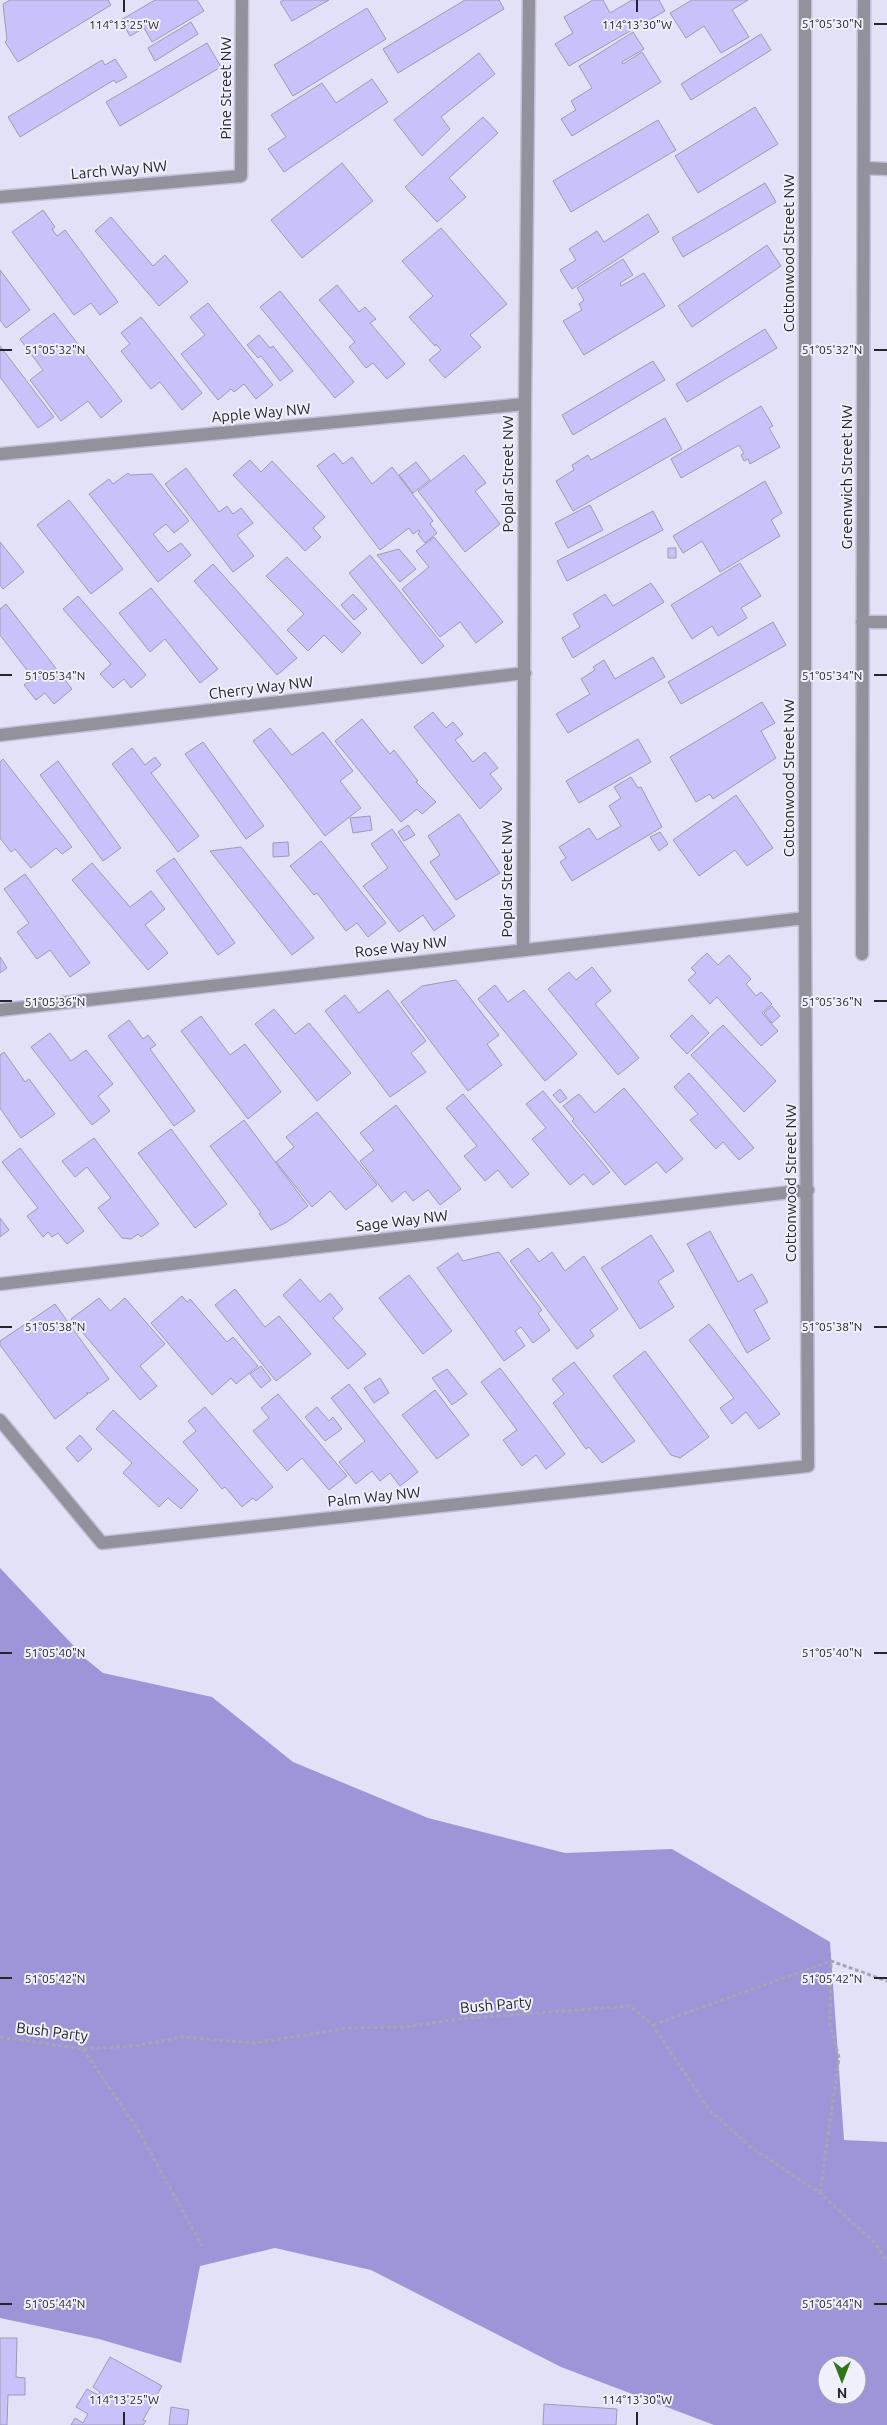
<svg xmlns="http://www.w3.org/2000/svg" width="887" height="2425" font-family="Ubuntu,sans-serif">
<rect width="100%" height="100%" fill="#e2e1f7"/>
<!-- forest -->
<path fill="#9d95d8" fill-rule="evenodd" d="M0,1568L87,1660L103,1673L212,1697L293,1762L428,1818L565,1853L672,1849L830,1942L844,2140L887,2142V2425H714L561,2367L371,2270L275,2248L200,2266L181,2363L99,2339L0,2318ZM827,2365H857V2395H827Z"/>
<!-- building -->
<path fill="#c8c2fa" stroke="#9d9bb0" d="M10,0H108L111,5L18,62L5,42L7,40L3,4Z
M155,0H197L204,11L152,42L144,28L130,36L121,20Z
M284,0H329L292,21L280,2Z
M465,0H499L504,9L398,73L383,49Z
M593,0H603L610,13L632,0H659L665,11L569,66L555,44L573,33L564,17Z
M692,0H748L732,10L749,37L721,53L704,26L686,38L670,13Z
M367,8L386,39L293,96L274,65Z
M191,22L198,34L155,61L148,48Z
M633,32L644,49L622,62L623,64L642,52L661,82L572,136L561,119L576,110L571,101L592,88L579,66Z
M761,34L771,50L691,100L681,84Z
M207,43L221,67L120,126L106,102Z
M479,53L495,74L441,117L450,129L422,156L394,120Z
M115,59L127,77L116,83L114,80L20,137L8,117L102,60L105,65Z
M372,79L388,102L284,172L268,149L286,137L271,115L322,83L336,103Z
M755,107L778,144L698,193L675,156Z
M483,117L498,133L449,178L466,197L437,222L405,187Z
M658,120L676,150L571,212L553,181Z
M342,163L373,201L302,258L271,220Z
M765,183L776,202L683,257L672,238Z
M43,210L55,227L52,229L57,236L65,230L118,302L100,315L91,303L74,315L12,232Z
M648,214L659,232L572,289L560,270L576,260L569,249L597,231L604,242Z
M111,217L153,266L165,255L188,282L159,306L95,231Z
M441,228L507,304L470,335L481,347L445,378L429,360L441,350L436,344L435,346L409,317L433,296L402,261Z
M767,245L781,266L692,327L678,306Z
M623,259L633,275L620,283L621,286L644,273L665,306L584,355L563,321L582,310L579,304L584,300L577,288Z
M0,270L30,310L6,328L0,320Z
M337,285L359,312L365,307L376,319L370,323L405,364L387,379L373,363L366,368L349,347L355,342L319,300Z
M280,291L354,382L335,398L260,307Z
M208,303L273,385L256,399L244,384L234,392L231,389L218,400L181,354L205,335L190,317Z
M54,313L122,401L101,418L88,401L61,421L30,380L43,370L20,339Z
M141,317L202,393L182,410L160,382L151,389L121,351L130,344L121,333Z
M765,329L777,348L687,402L676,384Z
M259,335L270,348L273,346L293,371L280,381L261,356L258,358L247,345Z
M0,346L54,417L38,428L0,377Z
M653,361L665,380L573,435L562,415Z
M761,406L773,426L769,428L780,447L750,464L748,459L744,461L741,455L744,453L739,445L681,478L671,459Z
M665,418L682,449L573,511L556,481L574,470L572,465L588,455L591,460Z
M334,453L343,464L352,457L372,484L392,467L433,521L430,524L437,533L425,543L418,534L420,531L419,530L413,534L409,528L380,550L317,466Z
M464,455L486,483L475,491L500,524L465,552L418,491Z
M250,460L261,472L272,461L325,517L313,528L321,537L305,551L233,475Z
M416,462L430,480L413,493L399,475Z
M186,468L219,512L227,506L233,514L241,508L253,523L237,535L254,556L233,572L165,484Z
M128,473L130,475L152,474L189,521L174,533L166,524L153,534L168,552L181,543L191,555L158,582L89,494L109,479L113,484Z
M765,481L782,513L771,520L780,536L720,572L702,541L683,553L673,536Z
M69,500L123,569L91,594L37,525Z
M590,505L603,530L568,548L555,523Z
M653,511L663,530L567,581L557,561Z
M434,537L503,622L476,643L460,622L440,637L402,589L429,567L416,551Z
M0,542L24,572L3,589L0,585Z
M668,548H676V558H668Z
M399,549L416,569L400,582L377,555Z
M370,555L444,646L422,664L349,573Z
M287,557L361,633L342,653L324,635L308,651L287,630L304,614L266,576Z
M740,563L761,596L741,608L747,618L718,636L712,626L692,639L671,605Z
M213,564L297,658L277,675L194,581Z
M651,583L664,602L573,658L562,638L580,627L573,614L605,594L613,606Z
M151,588L218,669L200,683L165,639L150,652L119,613Z
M353,594L367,609L354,620L341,605Z
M78,596L146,675L131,688L124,679L113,688L100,674L111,664L63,609Z
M6,604L72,689L54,704L45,693L36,700L24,685L33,678L0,635V609Z
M773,622L786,645L681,704L668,682Z
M653,657L665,677L568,733L556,714L590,694L581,679L595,670L593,667L604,660L615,679Z
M762,702L775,723L761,731L776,758L713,799L710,794L696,802L670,757Z
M433,712L446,728L453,722L463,734L455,740L473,762L485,752L498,768L490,774L502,789L480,809L414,727Z
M362,719L390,754L394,750L418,781L416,782L436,802L422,814L417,809L401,822L335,741Z
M270,728L292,755L323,732L353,771L340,781L361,808L325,836L253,741Z
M638,739L651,762L579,803L566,781Z
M203,742L264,826L246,839L185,754Z
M132,748L145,765L155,757L161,765L151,773L199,836L178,852L112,764Z
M3,759L72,847L62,854L56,848L31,868L15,849L11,852L0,838V762Z
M58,761L121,848L103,861L40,775Z
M631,777L638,788L641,787L662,827L572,881L560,862L566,858L559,847L589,828L597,840L621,826L609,806L621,798L614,787Z
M736,795L773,848L747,866L735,850L699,876L673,840Z
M459,814L500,873L456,900L430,862L440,855L428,836Z
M370,816L372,830L353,833L350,818Z
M408,825L415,835L404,841L398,832Z
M392,829L455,916L434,931L423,915L399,932L363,886L388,868L371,844Z
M660,832L668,844L659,851L650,837Z
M321,841L386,923L368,937L357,923L346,931L317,893L314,895L290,866Z
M288,842L289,856L273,857V843Z
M241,847L314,938L292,955L210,851Z
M174,858L235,943L218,955L156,871Z
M92,863L130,907L151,891L165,909L145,925L168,953L148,970L72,880Z
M25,874L90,963L70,977L50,950L37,959L17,932L29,923L4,889Z
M707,953L718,965L729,955L751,979L746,984L756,996L761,992L772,1004L762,1013L778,1031L761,1046L717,997L710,1004L688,980L696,973L691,968Z
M0,957L7,968L0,973Z
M592,967L611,991L595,1004L639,1058L618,1075L548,989L569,972L576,980Z
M456,980L499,1035L487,1044L502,1065L468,1091L401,1002L422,986Z
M495,985L508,1002L524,990L577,1054L545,1081L478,999Z
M388,990L426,1041L411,1053L426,1072L390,1097L325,1011L345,995L359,1013Z
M772,1006L780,1016L772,1023L764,1013Z
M274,1009L295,1034L309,1023L351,1073L317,1101L255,1024Z
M692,1015L709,1033L687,1054L670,1036Z
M201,1016L230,1055L245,1044L281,1092L248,1119L181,1031Z
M129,1020L143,1039L148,1035L156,1045L150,1049L195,1111L174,1126L108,1036Z
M723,1025L776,1081L744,1112L691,1055Z
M50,1033L71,1061L86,1050L113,1084L98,1096L110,1111L92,1125L31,1047Z
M4,1052L25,1082L29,1079L55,1114L21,1138L0,1108V1055Z
M689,1073L754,1148L739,1160L723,1142L716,1149L690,1120L698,1114L674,1087Z
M624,1088L683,1159L666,1173L657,1162L625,1185L572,1121L574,1119L563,1106L579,1094L595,1113Z
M560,1089L567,1098L560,1103L553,1095Z
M543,1091L610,1172L593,1185L584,1174L570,1185L532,1139L546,1128L526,1104Z
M463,1094L529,1174L512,1188L498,1170L485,1181L464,1156L477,1146L446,1108Z
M396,1105L461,1189L440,1205L428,1190L413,1201L405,1191L392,1202L360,1161L374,1150L360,1133Z
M317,1112L377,1185L346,1210L330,1191L312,1207L276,1162L294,1147L286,1137Z
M244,1120L308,1206L287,1222L271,1230L259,1214L261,1213L210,1146Z
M171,1129L227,1204L195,1228L138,1153Z
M94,1138L159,1224L141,1237L138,1234L131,1239L122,1238L98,1208L111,1198L87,1167L75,1177L62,1161Z
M20,1148L84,1231L67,1244L58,1233L52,1237L48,1232L43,1237L27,1216L38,1208L2,1162Z
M0,1218L9,1230L0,1237Z
M710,1231L738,1282L752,1274L768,1302L754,1310L770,1339L747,1353L687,1244Z
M651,1235L674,1271L658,1281L674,1307L640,1329L601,1268Z
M528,1248L539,1262L552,1252L565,1271L584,1256L618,1309L590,1330L594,1336L577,1349L510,1261Z
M499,1252L542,1310L538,1313L550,1330L533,1343L521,1327L515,1331L525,1346L504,1361L437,1268L458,1253L463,1261Z
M409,1275L452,1331L423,1354L379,1298Z
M300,1279L320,1302L330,1293L343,1309L333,1318L366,1354L348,1369L283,1295Z
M235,1289L265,1327L279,1316L311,1354L276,1381L215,1305Z
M182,1296L187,1302L190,1299L227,1342L233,1337L258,1366L236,1384L231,1378L212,1395L151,1323Z
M99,1298L110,1311L125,1298L165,1344L140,1366L157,1386L140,1400L71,1319Z
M55,1304L109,1379L90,1393H86L88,1394L55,1419L0,1345V1341Z
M709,1324L780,1414L759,1429L746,1412L732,1424L720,1408L734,1398L689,1340Z
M645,1351L709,1437L680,1458L671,1455L613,1376Z
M574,1362L635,1441L602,1463L589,1447L586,1449L553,1403L564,1394L552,1379Z
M261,1366L271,1380L261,1388L250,1374Z
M500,1368L565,1454L546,1469L536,1455L522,1466L503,1440L517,1430L481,1382Z
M447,1369L467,1394L452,1405L432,1378Z
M380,1378L389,1393L374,1403L364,1388Z
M349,1384L418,1472L400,1486L390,1473L380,1481L372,1471L356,1484L339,1462L365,1441L331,1398Z
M435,1390L469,1435L437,1459L402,1415Z
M278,1394L347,1476L329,1490L302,1458L287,1471L253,1431L269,1418L261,1408Z
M205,1407L273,1487L256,1501L253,1498L242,1507L225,1487L222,1489L183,1442L196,1431L188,1421Z
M317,1407L329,1421L333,1417L342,1429L325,1441L305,1417Z
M113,1410L198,1490L181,1509L168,1498L159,1507L123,1473L132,1463L96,1429Z
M80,1435L92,1449L78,1462L66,1448Z
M0,2338H17L16,2377L25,2378V2395H8L7,2425H0Z
M110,2357L162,2386L143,2420L146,2421L143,2425H71L75,2418L83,2423L88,2414L76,2407L87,2389L98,2395L100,2392L93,2387Z
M544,2404L617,2409L616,2425H543Z
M171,2407L189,2410L187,2425H169Z"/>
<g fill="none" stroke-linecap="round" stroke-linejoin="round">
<defs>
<path id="minor" d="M864,168L887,169
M0,197L241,176L242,0
M0,454L525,404
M862,622H887
M0,735L525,673
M523,949L525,404L529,0
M862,954L864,0
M0,1010L805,918
M0,1284L808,1190
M0,1420L102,1543L808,1466L805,918V0"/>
</defs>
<!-- minor casing -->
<use href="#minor" stroke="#c0bfd3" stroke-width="15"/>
<!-- path -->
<path stroke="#a6a5b7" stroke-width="3" stroke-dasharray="4 2.5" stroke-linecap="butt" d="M653,2025L831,1961L887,1981
M0,2037L82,2049L135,2046L182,2037L254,2043L348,2028L405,2027L457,2019L630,2006L653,2025L709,2110L752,2148L820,2193L876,2244L887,2262
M83,2049L138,2130L202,2246
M820,2193L839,2058L830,2024L831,1961"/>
<!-- minor -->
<use href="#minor" stroke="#93929c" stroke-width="12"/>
</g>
<!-- ticks -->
<path fill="none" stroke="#26252d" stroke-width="2" d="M124,0V12M637,0V12M874,24H887M0,350H12M874,350H887M0,675H12M874,675H887M0,1001H12M874,1001H887M0,1327H12M874,1327H887M0,1653H12M874,1653H887M0,1978H12M874,1978H887M0,2304H12M874,2304H887M124,2412V2425M637,2412V2425"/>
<g text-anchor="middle" stroke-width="4" stroke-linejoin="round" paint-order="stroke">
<!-- street labels -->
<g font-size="15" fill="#26252d" stroke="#f0effc">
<text transform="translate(226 88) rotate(-90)" y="5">Pine Street NW</text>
<text transform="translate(119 170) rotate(-5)" y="5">Larch Way NW</text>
<text transform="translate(789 253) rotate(-90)" y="5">Cottonwood Street NW</text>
<text transform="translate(261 413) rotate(-5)" y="5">Apple Way NW</text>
<text transform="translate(508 474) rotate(-90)" y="5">Poplar Street NW</text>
<text transform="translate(847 477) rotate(-90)" y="5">Greenwich Street NW</text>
<text transform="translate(261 688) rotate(-7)" y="5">Cherry Way NW</text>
<text transform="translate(789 778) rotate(-90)" y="5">Cottonwood Street NW</text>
<text transform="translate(507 879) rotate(-90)" y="5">Poplar Street NW</text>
<text transform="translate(401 947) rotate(-7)" y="5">Rose Way NW</text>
<text transform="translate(791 1183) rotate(-90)" y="5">Cottonwood Street NW</text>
<text transform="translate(402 1221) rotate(-7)" y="5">Sage Way NW</text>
<text transform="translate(374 1497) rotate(-6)" y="5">Palm Way NW</text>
<text transform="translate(496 2005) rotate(-5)" y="5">Bush Party</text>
<text transform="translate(52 2032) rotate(7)" y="5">Bush Party</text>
</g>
</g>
<g font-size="12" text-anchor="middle" fill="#26252d" stroke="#f0effc" stroke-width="4" stroke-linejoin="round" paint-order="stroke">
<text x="832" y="28">51°05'30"N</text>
<text x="124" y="29">114°13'25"W</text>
<text x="637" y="29">114°13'30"W</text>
<text x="832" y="354">51°05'32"N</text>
<text x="55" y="354">51°05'32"N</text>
<text x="55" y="680">51°05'34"N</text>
<text x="832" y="680">51°05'34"N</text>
<text x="832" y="1006">51°05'36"N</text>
<text x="55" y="1006">51°05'36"N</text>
<text x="832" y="1331">51°05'38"N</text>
<text x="55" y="1331">51°05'38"N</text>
<text x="832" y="1657">51°05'40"N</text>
<text x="55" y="1657">51°05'40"N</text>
<text x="832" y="1983">51°05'42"N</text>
<text x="55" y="1983">51°05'42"N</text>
<text x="832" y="2308">51°05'44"N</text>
<text x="55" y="2308">51°05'44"N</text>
<text x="124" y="2404">114°13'25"W</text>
<text x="637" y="2404">114°13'30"W</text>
</g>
<!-- north arrow -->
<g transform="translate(842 2380) rotate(180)"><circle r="24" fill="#f0effc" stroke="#9f9ea9"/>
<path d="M0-4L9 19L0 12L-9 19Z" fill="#307618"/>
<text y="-8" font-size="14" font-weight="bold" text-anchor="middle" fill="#26252d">N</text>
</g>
</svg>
